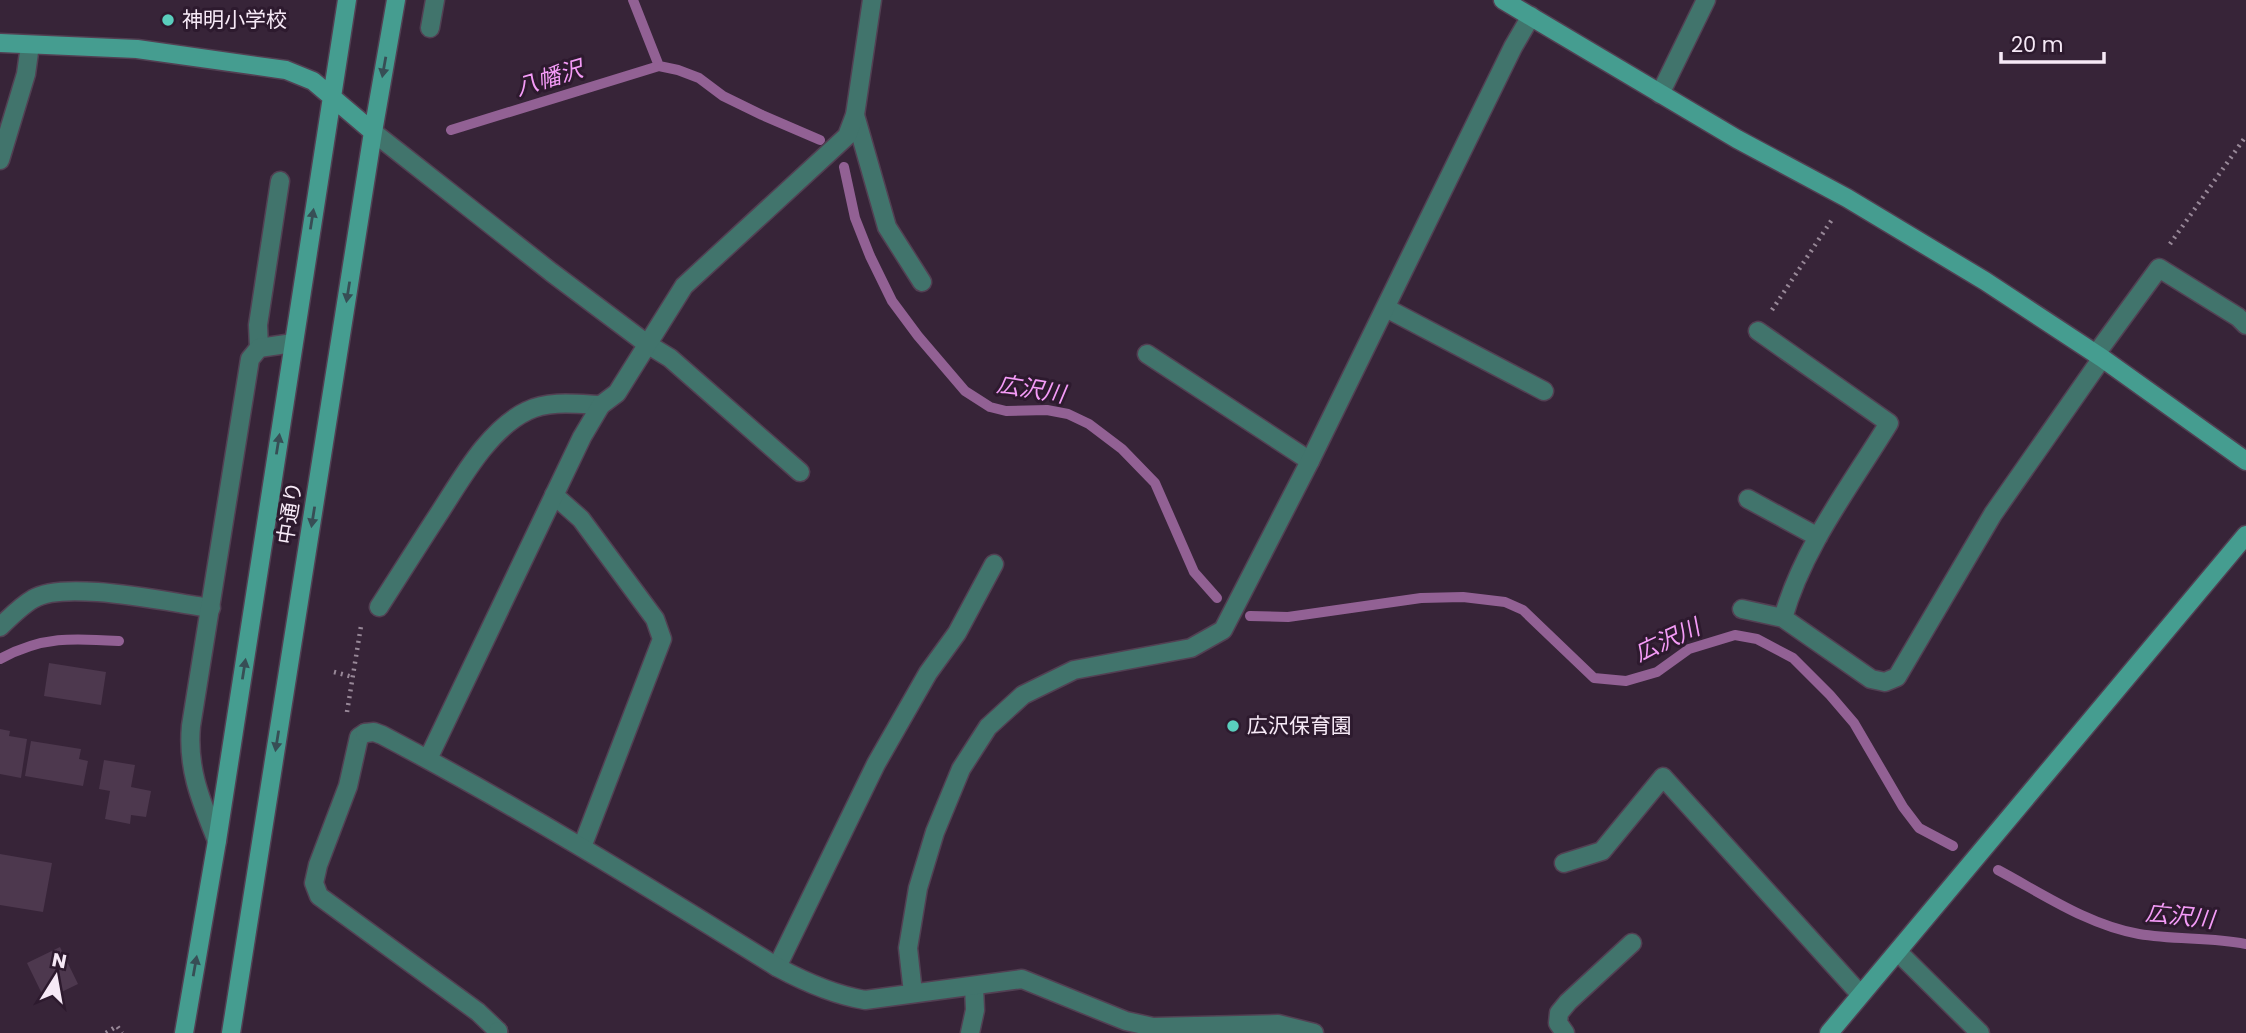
<svg xmlns="http://www.w3.org/2000/svg" width="2246" height="1033" font-family="Poppins,'Noto Sans JP',sans-serif">
<rect width="100%" height="100%" fill="#372438"/>
<g fill="none" stroke-linecap="round" stroke-linejoin="round">
<!-- stream -->
<path stroke="#926194" stroke-width="10" d="M633,0L659,66
M451,130L659,66L678,70L699,78L723,96L762,115L820,140
M844,167L855,218L870,256L892,301L918,336L965,391L990,407L1006,411L1047,410L1068,414L1089,424L1122,449L1155,483L1194,572L1217,598
M1250,616L1288,617L1421,598L1463,597L1505,602L1523,610L1594,678L1626,681L1657,672L1689,649L1735,635L1757,639L1793,658L1830,695L1854,723L1903,807L1919,828L1953,846
M0,659C42,636 73,638 119,641
M1998,870C2043,894 2088,925 2139,934C2175,940 2211,937 2246,944"/>
</g>
<!-- building -->
<path fill="#4d384e" d="M49,663L106,672L101,705L44,696Z
M0,729L10,731L9,736L27,739L21,778L0,774Z
M31,741L81,749L79,759L88,761L83,786L25,776Z
M104,760L135,765L131,787L151,791L146,817L131,815L130,824L105,819L110,791L99,789Z
M0,854L52,863L43,912L0,905Z
M60,947L78,984L45,1000L27,963Z"/>
<g fill="none" stroke-linecap="round" stroke-linejoin="round">
<defs>
<path id="lane" d="M430,28L435,0
M855,115L887,227L922,282
M1386,308L1544,391
M1758,331L1889,423C1851,485 1803,547 1783,618
M647,344L670,358L800,472
M259,348L258,325L280,181
M1147,354L1310,461
M2096,354L2159,268L2238,317L2246,325
M554,495L581,519L655,619L662,639L582,847
M1748,499L1818,537
M379,607C399,576 419,544 440,512C462,478 489,429 527,411C548,400 578,404 601,405
M1742,609L1783,618L1871,679L1885,682L1897,677L1993,514L2102,358
M0,627C10,617 21,606 33,599C65,579 171,603 211,608
M365,733L359,737L348,786L318,865L314,883L319,896L478,1012L498,1031
M1564,863L1602,851L1663,777L1860,994
M1898,952L1980,1033
M777,967L876,764L928,673L957,633L994,564
M970,1033L975,1010L974,986
M1565,1033L1558,1023L1559,1013L1568,1002L1632,943"/>
<path id="street" d="M1660,94L1706,0
M373,132L551,272L647,344
M0,160L26,74L30,45
M365,733L374,732L382,735C517,806 647,886 777,967C805,982 834,995 865,1000L1022,979L1126,1021L1153,1027L1278,1024L1314,1033
M428,759L582,437L601,405L617,393L684,286L847,136L855,115L872,0
M217,841C201,801 187,769 191,726L250,359L259,348L293,343
M913,993L908,948L918,888L935,832L961,769L988,727L1023,695L1074,670L1191,648L1223,630L1310,461L1513,47L1531,16
M498,1031V1033"/>
<path id="secondary" d="M1503,0L1737,139L1847,198L1985,281L2102,358L2246,461
M0,43L137,49L286,70L313,81L373,132
M184,1033L217,841L347,0
M231,1033L373,132L396,0
M1829,1033L2246,535"/>
</defs>
<!-- lane casing -->
<use href="#lane" stroke="#524053" stroke-width="21"/>
<!-- street casing -->
<use href="#street" stroke="#524053" stroke-width="21"/>
<!-- secondary casing -->
<use href="#secondary" stroke="#524053" stroke-width="21"/>
<!-- path -->
<path stroke="#988898" stroke-width="4.5" stroke-dasharray="2 5" stroke-linecap="butt" d="M2170,244L2246,136
M1772,310L1833,218
M334,672L353,677
M347,712L361,626
M106,1033L117,1026L122,1033"/>
<!-- lane -->
<use href="#lane" stroke="#41746c" stroke-width="18"/>
<!-- street -->
<use href="#street" stroke="#41746c" stroke-width="18"/>
<!-- secondary -->
<use href="#secondary" stroke="#459d90" stroke-width="18"/>
</g>
<!-- one-way arrows -->
<defs><path id="oneway-solid" d="M-6-.8H1V-3.2L6.5 0L1 3.2V.8H-6Z" transform="scale(1.75)"/></defs>
<g fill="#374e55">
<use href="#oneway-solid" transform="translate(384 67) rotate(100)"/>
<use href="#oneway-solid" transform="translate(312 219) rotate(-81)"/>
<use href="#oneway-solid" transform="translate(348 292) rotate(99)"/>
<use href="#oneway-solid" transform="translate(278 444) rotate(-81)"/>
<use href="#oneway-solid" transform="translate(313 517) rotate(99)"/>
<use href="#oneway-solid" transform="translate(244 669) rotate(-81)"/>
<use href="#oneway-solid" transform="translate(277 741) rotate(99)"/>
<use href="#oneway-solid" transform="translate(195 966) rotate(-80)"/>
</g>
<!-- markers -->
<g fill="#5acebd" stroke="#2d1a2e" stroke-width="2.5">
<circle cx="168" cy="20" r="7"/>
<circle cx="1233" cy="726" r="7"/>
</g>
<g text-anchor="middle" stroke-width="6" stroke-linejoin="round" paint-order="stroke">
<!-- poi labels -->
<g font-size="21" fill="#f6e9f6" stroke="#2d1a2e" text-anchor="start">
<text x="182" y="27">神明小学校</text>
<text x="1247" y="733">広沢保育園</text>
</g>
<!-- street labels -->
<g font-size="21" fill="#f6e9f6" stroke="#2d1a2e">
<text transform="translate(290 513) rotate(-81)" y="7">中通り</text>
</g>
<!-- water labels -->
<g font-size="23" font-style="italic" fill="#f49bf7" stroke="#2d1a2e">
<text transform="translate(549 78) rotate(-17)" y="8">八幡沢</text>
<text transform="translate(1031 389) rotate(9)" y="8">広沢川</text>
<text transform="translate(1667 640) rotate(-25)" y="8">広沢川</text>
<text transform="translate(2180 916) rotate(6)" y="8">広沢川</text>
</g>
</g>
<!-- north arrow -->
<g transform="translate(56 977) rotate(11)" stroke="#2d1a2e" stroke-width="5" paint-order="stroke">
<path d="M0-5L12 26L0 18L-12 26Z" fill="#f6e9f6"/>
<text y="-10" font-size="19" font-weight="bold" text-anchor="middle" fill="#f6e9f6">N</text>
</g>
<!-- scale -->
<path d="M2001 52v10h103v-10" fill="none" stroke="#f6e9f6" stroke-width="3.5"/>
<text x="2011" y="52" font-size="21" fill="#f6e9f6" stroke="#2d1a2e" stroke-width="5" paint-order="stroke">20 m</text>
</svg>
